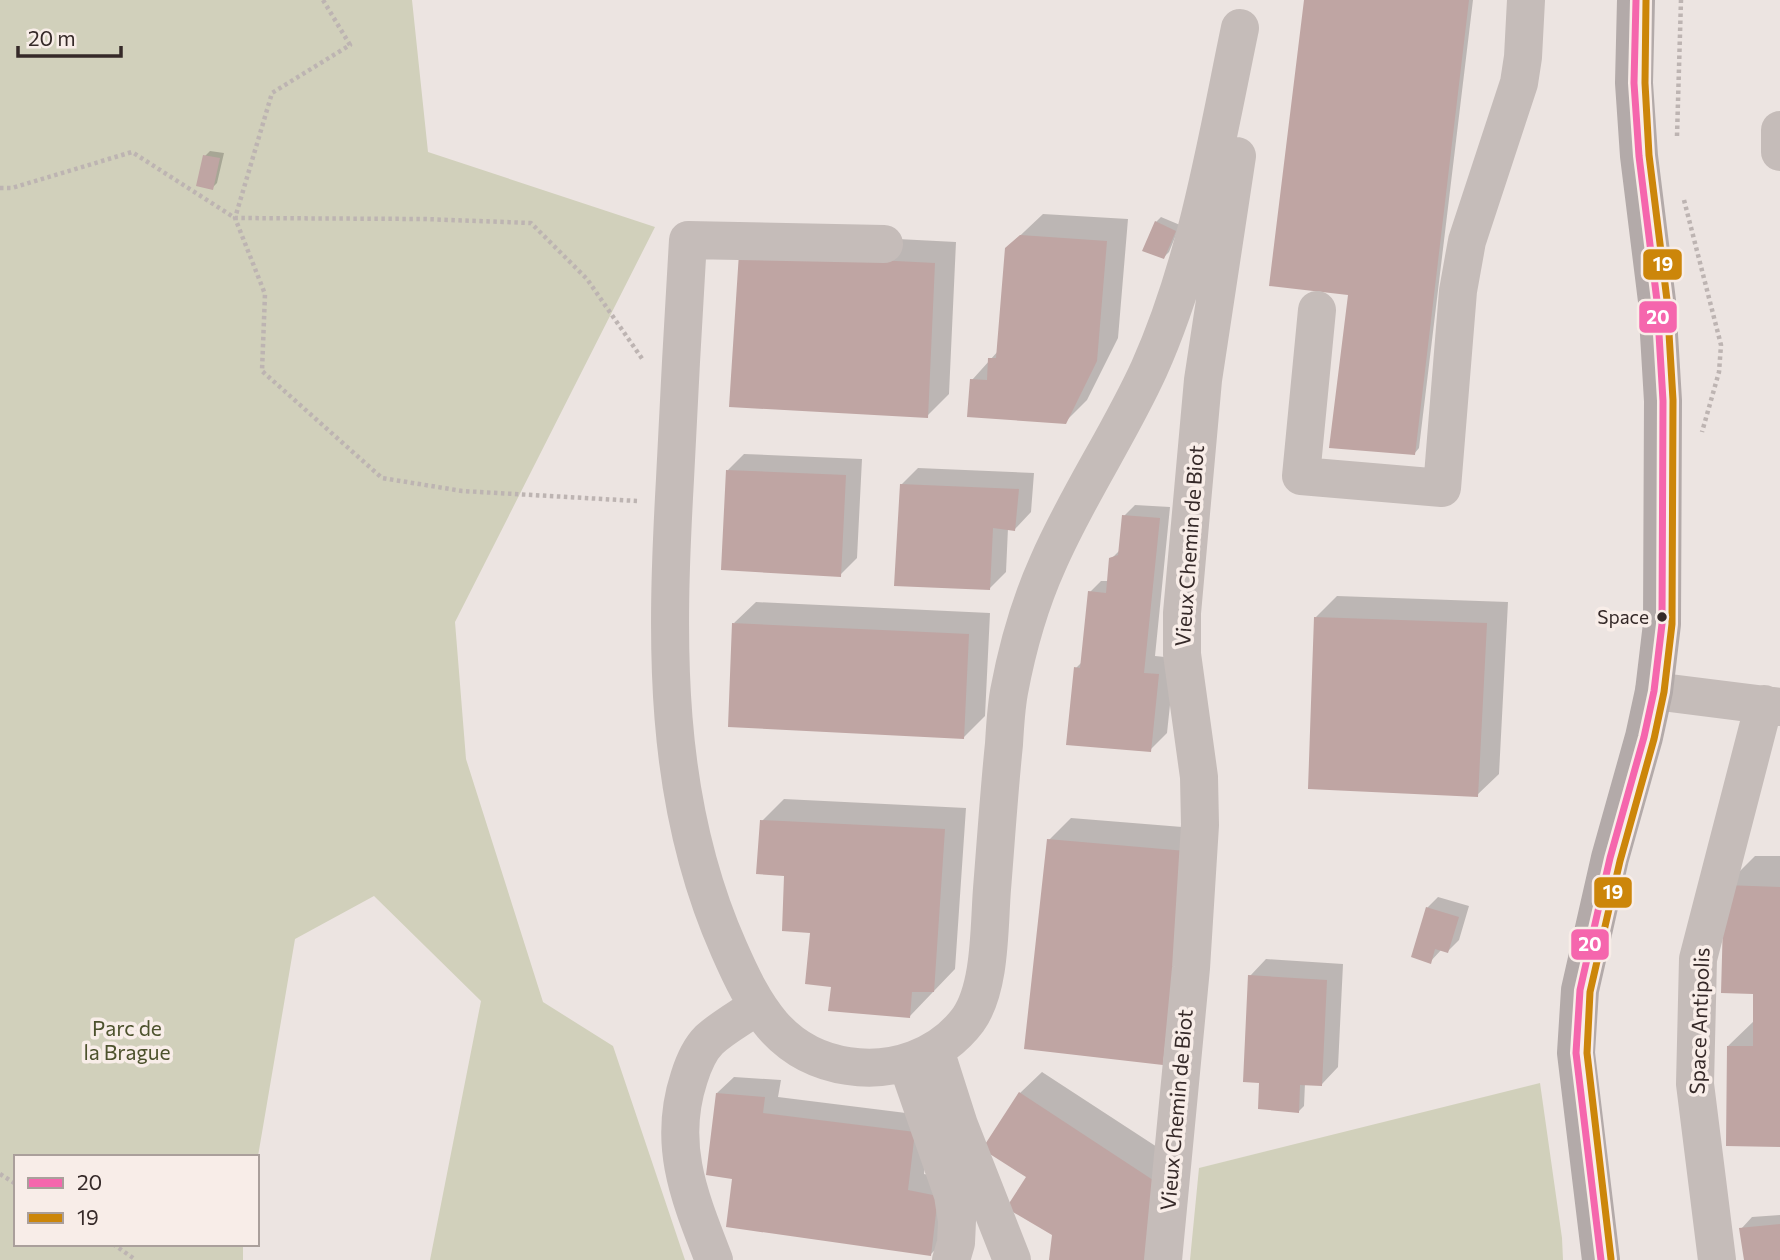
<svg xmlns="http://www.w3.org/2000/svg" width="1780" height="1260" font-family="Commissioner,sans-serif">
<rect width="100%" height="100%" fill="#ece4e1"/>
<!-- green -->
<path fill="#d1d0bb" d="M0,0H412L428,152L655,227L455,622L466,759L543,1002L613,1046L685,1260H430L481,1001L374,896L295,939L257,1162V1157H16V1244H243V1260H0Z
M1540,1083L1562,1238L1563,1260H1190L1199,1168Z"/>
<!-- shadow -->
<path fill="#0003" d="M1306,0H1473L1419,448L1414,454L1349,293Z
M210,151L224,153L217,183L212,188L205,156Z
M1043,214L1128,219L1118,338L1087,400L1065,422L972,380L999,350L1007,248Z
M1161,217L1180,225L1169,252L1164,257L1156,222Z
M762,232L956,242L949,394L927,416Z
M744,454L862,459L857,558L840,575L728,470Z
M918,468L1034,473L1031,512L1015,529L1008,528L1006,572L989,589L901,485Z
M1135,505L1170,507L1155,656L1175,658L1167,733L1150,750L1076,668L1082,662L1090,592L1101,581H1109L1111,559L1120,550L1124,516Z
M1337,596L1508,602L1499,774L1477,795L1316,617Z
M756,602L990,613L985,716L963,738L734,623Z
M784,799L966,808L955,969L910,1016L833,985L812,932L762,821Z
M1071,818L1207,829L1199,886L1049,840Z
M1755,856H1780V1145L1728,1046L1755,1020V992L1725,886Z
M1438,897L1469,906L1459,940L1448,951L1441,950L1430,962L1427,908Z
M1266,959L1343,964L1338,1067L1322,1084L1305,1083L1304,1106L1299,1111L1261,1081L1250,976Z
M1042,1072L1177,1160L1051,1260L1054,1234L1028,1177L1020,1093Z
M734,1077L781,1080L778,1097L930,1116L924,1174L954,1179L947,1238L931,1254L734,1177L717,1093Z
M1780,1215V1260H1745L1741,1229L1752,1217Z"/>
<!-- building -->
<path fill="#bfa5a3" d="M1304,0H1469L1415,455L1329,448L1348,295L1269,286Z
M203,155L220,158L213,190L196,186Z
M1155,221L1176,231L1164,259L1142,251Z
M1020,235L1107,241L1097,361L1066,424L967,417L970,379L987,380L988,358H996L1005,248Z
M739,253L935,263L928,418L729,407Z
M726,470L846,475L841,577L721,570Z
M900,484L1019,489L1015,531L993,528L990,590L894,586Z
M1122,515L1160,518L1144,673L1159,674L1151,752L1066,745L1074,667L1080,668L1088,591L1106,593L1109,558L1118,555Z
M1314,617L1487,623L1478,797L1308,789Z
M732,623L969,634L964,739L728,727Z
M760,820L945,829L934,992H912L910,1018L828,1011L831,987L805,984L810,933L782,931L784,876L756,874Z
M1047,839L1186,851L1163,1065L1024,1049Z
M1724,885L1780,887V1147L1726,1146L1727,1046H1753V994L1721,993Z
M1426,907L1459,917L1448,953L1435,949L1431,964L1411,957Z
M1248,975L1327,980L1322,1086L1300,1085L1299,1113L1258,1109L1259,1083L1243,1082Z
M1019,1092L1156,1182L1149,1260H1049L1052,1235L1006,1208L1026,1177L982,1149Z
M716,1093L765,1097L763,1113L915,1132L908,1190L938,1196L931,1256L726,1227L732,1179L706,1175Z
M1780,1224V1260H1744L1739,1228Z"/>
<g fill="none" stroke-linecap="round" stroke-linejoin="round">
<!-- path -->
<path stroke="#bdb4b2" stroke-width="4.5" stroke-dasharray="3.5 3.5" stroke-linecap="butt" d="M323,0L350,45L272,93L235,218L265,294L262,371L382,478L462,491L637,501
M1677,136L1681,0
M0,188H12L132,152L235,218L424,219L531,223L587,279L643,360
M1684,200L1721,345L1719,372L1702,432
M0,1174L16,1184
M113,1244L136,1260"/>
<!-- minor -->
<path stroke="#c5bcb9" stroke-width="38" d="M1780,130V152
M884,244L688,240C683,320 679,399 675,479C666,640 662,798 729,949C754,1006 780,1056 848,1066C893,1073 940,1057 968,1020C991,988 989,927 992,889C996,840 999,792 1004,744C1005,726 1006,709 1009,692C1017,649 1030,603 1048,563C1077,496 1119,435 1149,369C1197,262 1216,143 1240,28
M1317,310L1301,476L1442,488L1458,291L1467,241L1519,83L1523,57L1526,0
M1654,691L1780,707
M935,1050L959,1125L1012,1260
M907,1063L953,1195L957,1221L956,1243L951,1260
M714,1260C690,1198 667,1145 689,1078C693,1065 699,1050 709,1040C723,1027 742,1017 757,1006
M1163,1260L1191,968L1200,825L1199,777L1182,654V613L1203,380L1237,156
M1717,1260L1695,1084L1698,959L1764,704"/>
<!-- major -->
<path stroke="#b3aaa9" stroke-width="38" d="M1601,1260L1576,1053L1580,990L1610,858L1644,737L1654,691L1662,624L1663,401L1657,301L1639,156L1634,83L1636,0"/>
<defs>
<path id="bus-1" d="M1601,1260L1576,1053L1580,990L1610,858L1644,737L1654,691L1662,624L1663,401L1657,301L1639,156L1634,83L1636,0"/>
<path id="bus-2" d="M1611,1259L1587,1053L1590,992L1620,861L1654,739L1664,692L1672,624L1673,400L1667,300L1649,155L1645,83L1646,0"/>
</defs>
<!-- bus-1 casing -->
<use href="#bus-1" stroke="#f8ede8" stroke-width="12"/>
<!-- bus-2 casing -->
<use href="#bus-2" stroke="#f8ede8" stroke-width="12"/>
<!-- bus-1 -->
<use href="#bus-1" stroke="#f566ad" stroke-width="7"/>
<!-- bus-2 -->
<use href="#bus-2" stroke="#cc860a" stroke-width="7"/>
</g>
<!-- markers -->
<circle fill="#352928" stroke="#f8ede8" stroke-width="2.5" cx="1662" cy="617" r="6"/>
<g text-anchor="middle" stroke-width="7" stroke-linejoin="round" paint-order="stroke">
<!-- bus labels -->
<g font-size="19" fill="#352928" stroke="#f8ede8" text-anchor="end">
<text x="1649" y="624">Space</text>
</g>
<!-- street labels -->
<g font-size="21" fill="#352928" stroke="#f8ede8">
<text transform="translate(1190 546) rotate(-86)" y="7">Vieux Chemin de Biot</text>
<text transform="translate(1700 1021) rotate(-88)" y="7">Space Antipolis</text>
<text transform="translate(1177 1110) rotate(-85)" y="7">Vieux Chemin de Biot</text>
</g>
<!-- park labels -->
<g font-size="21" fill="#4d522d" stroke="#f8ede8">
<text x="127" y="1036">Parc de<tspan x="127" dy="24">la Brague</tspan></text>
</g>
</g>
<g stroke="#f8ede8" stroke-width="2.5">
<rect x="1642" y="248" width="41" height="33" rx="7" fill="#cc860a"/>
<rect x="1638" y="300" width="40" height="34" rx="7" fill="#f566ad"/>
<rect x="1593" y="876" width="40" height="33" rx="7" fill="#cc860a"/>
<rect x="1570" y="928" width="40" height="33" rx="7" fill="#f566ad"/>
</g>
<g font-size="19" text-anchor="middle" font-weight="bold" fill="#fff">
<text x="1663" y="271">19</text>
<text x="1658" y="324">20</text>
<text x="1613" y="899">19</text>
<text x="1590" y="951">20</text>
</g>
<!-- legend -->
<rect x="14" y="1155" width="245" height="91" fill="#f8ede8" stroke="#aa9f9b" stroke-width="2"/>
<rect x="28" y="1178" width="35" height="10" fill="#f566ad" stroke="#aa9f9b" stroke-width="2"/>
<text x="77" y="1190" font-size="21" fill="#352928">20</text>
<rect x="28" y="1213" width="35" height="10" fill="#cc860a" stroke="#aa9f9b" stroke-width="2"/>
<text x="77" y="1225" font-size="21" fill="#352928">19</text>
<!-- scale -->
<path d="M18 46v10h103v-10" fill="none" stroke="#352928" stroke-width="3.5"/>
<text x="28" y="46" font-size="21" fill="#352928" stroke="#f8ede8" stroke-width="5" paint-order="stroke">20 m</text>
</svg>
